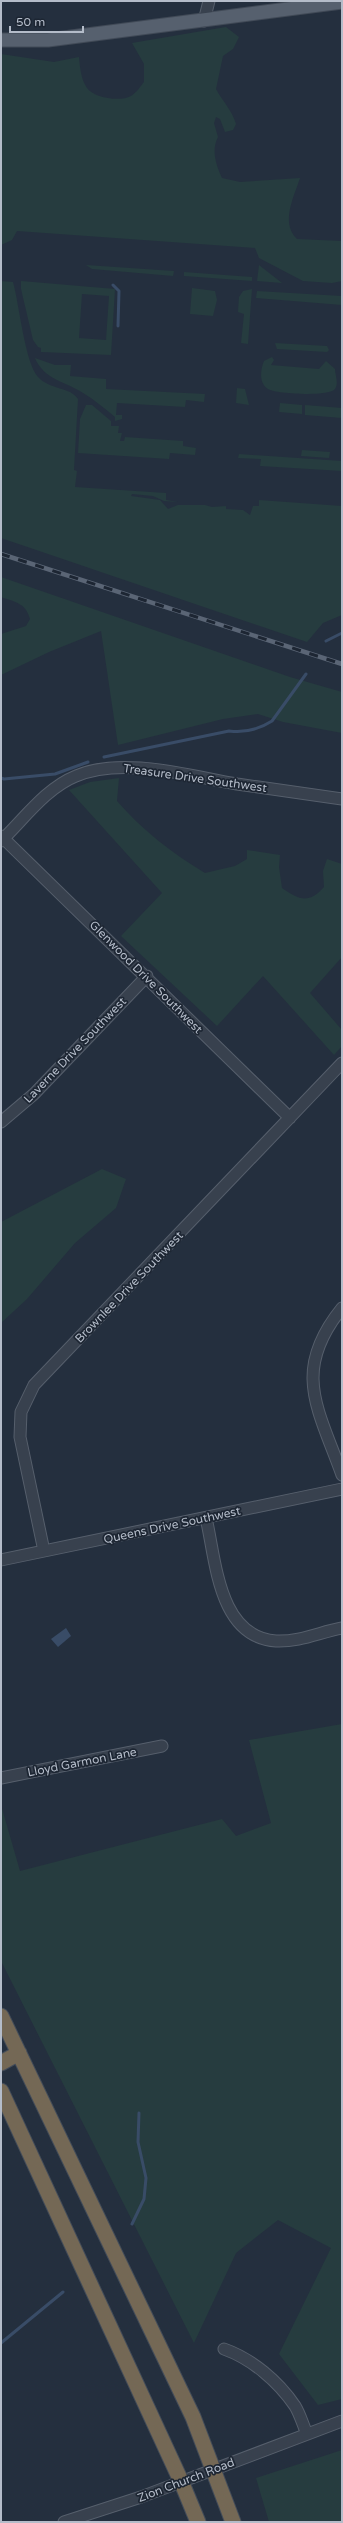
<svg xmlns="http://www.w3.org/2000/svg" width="343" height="2523" font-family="'Varela Round',sans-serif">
<rect width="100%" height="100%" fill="#242f3e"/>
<!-- green -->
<path fill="#263c3f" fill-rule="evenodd" d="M226,27L239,37L233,49L223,56L216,89C223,102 232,110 236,124L233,130L225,132L220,119L216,117L214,123L218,137C211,150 216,165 222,178L240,182L300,178C294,197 280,223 297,239L342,241V281L332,283L303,281L259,258L255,248L17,231L12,240L1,245V54L54,62L79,57C80,68 81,79 87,88C94,98 120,102 131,96C137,92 140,87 144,82V64L132,43Z
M86,265L174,271L173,276L92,269Z
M259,265L282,283L257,281Z
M184,272L252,277V281L184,276Z
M1,281L13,282C19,303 25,363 38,377C50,390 71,387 78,399L74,470L77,471L75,487L166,493V500L178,502L164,501L153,496L132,494L131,496L160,500L168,509L178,505H205L212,507L226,506V509L243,510L250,515L253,506H259V500L342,506V615L323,623L307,642L1,538Z
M21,281L115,289L111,355L41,352V348L38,347L33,340L21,289ZM82,294L109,296L106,340L79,338Z
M192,288L215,291L217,300L213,316L190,314Z
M252,289L248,344L241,343L244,314L238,312L239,297L243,291Z
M257,291L342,296V305L256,298Z
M275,343L327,346L329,350L327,352L277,349Z
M272,357L274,360L271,365L319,369L326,361L335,369C335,375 339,383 335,389C329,397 276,394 268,389C259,383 260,371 264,361Z
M35,358L55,365H71L70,376L106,379V389L205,394L204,402L186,400L185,407L117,403L116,415H122V419L115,421V417C105,409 95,400 83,393C65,381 44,380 35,358Z
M237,388L245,389L249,405L236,403Z
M280,403L302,405V414L279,412Z
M86,405H92L111,421V426H119L118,433H122L120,441H124L125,437L183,441V446L196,448L195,455L170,453L169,459L78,453L80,419Z
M305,405L342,408V418L305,415Z
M302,450L330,452L329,458L301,456Z
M239,454L342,461V471L260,466L261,459L238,458Z
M1,577L290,677L342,692V733L283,722L258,714L223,719L118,745L101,631L49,652L1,675V634L26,626L30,619C26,603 15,602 1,597Z
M119,778L117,801C141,829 173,854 205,873L235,866L247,859V850L280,855L279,867L282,888C299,900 309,904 324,887L323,871L327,859L342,864V957L310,993L342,1030V1046L334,1055L263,976L217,1026L121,936L162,893L69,790L90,782Z
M102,1169L126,1179L116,1208L75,1243L27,1299L1,1323V1222Z
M342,1724V2399L318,2405L279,2354L331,2248L278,2220L236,2253L194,2343L1,1961V1805L20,1871L222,1819L236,1836L271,1823L249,1740Z
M342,2450V2522H269L256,2478Z"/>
<!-- water -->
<path fill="#394c67" d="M66,1628L71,1636L58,1647L51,1639Z"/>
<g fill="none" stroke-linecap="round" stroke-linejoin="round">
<!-- stream -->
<path stroke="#394c67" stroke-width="3" d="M113,285L119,291L118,326
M326,641L342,633
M104,757L229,731C244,733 258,730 272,721L306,674
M1,778L4,779L55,774L88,762
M132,2224L144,2199L146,2178L138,2142L139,2113
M1,2343L63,2292"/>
<defs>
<path id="minor" d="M204,21L209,1
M1,836L290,1118
M1,841C24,819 46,788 76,776C122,756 190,776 237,784C272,789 307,794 342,799
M1,1122L34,1094L147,976
M342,1308C291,1371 318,1408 342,1475
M206,1518C216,1560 218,1637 276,1641C300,1642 320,1632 342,1628
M44,1551L20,1437L21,1412L34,1385L342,1063
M1,1560L342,1489
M1,1778L162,1746
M224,2349C252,2359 278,2381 295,2406C300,2414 303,2425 307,2434
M64,2522L141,2497L342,2421"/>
<path id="major" d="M1,40H48L342,2"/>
<path id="highway" d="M1,2016L193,2417L233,2522
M1,2063L19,2053
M1,2091L181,2481L198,2522"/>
</defs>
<!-- minor casing -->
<use href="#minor" stroke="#565f6c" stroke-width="13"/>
<!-- major casing -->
<use href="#major" stroke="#414a57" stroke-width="15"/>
<!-- highway casing -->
<use href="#highway" stroke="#434c59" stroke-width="17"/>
<!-- minor -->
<use href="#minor" stroke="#38414e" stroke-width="11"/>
<!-- major -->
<use href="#major" stroke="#56606e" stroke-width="13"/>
<!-- highway -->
<use href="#highway" stroke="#746855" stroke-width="15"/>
<defs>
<path id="rail" d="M1,554L342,664"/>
</defs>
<!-- rail casing -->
<use href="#rail" stroke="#5a6575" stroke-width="4.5"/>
<!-- rail -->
<use href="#rail" stroke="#1d2633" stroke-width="3" stroke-dasharray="9" stroke-linecap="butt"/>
</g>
<g text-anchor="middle" stroke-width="3.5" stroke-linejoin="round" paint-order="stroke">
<!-- street labels -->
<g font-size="12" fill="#b4bcc9" stroke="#1d2633">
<text transform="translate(195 778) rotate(8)" y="4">Treasure Drive Southwest</text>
<text transform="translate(146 977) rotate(45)" y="4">Glenwood Drive Southwest</text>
<text transform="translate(75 1050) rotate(-46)" y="4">Laverne Drive Southwest</text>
<text transform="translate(129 1287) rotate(-46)" y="4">Brownlee Drive Southwest</text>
<text transform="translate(172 1525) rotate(-12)" y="4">Queens Drive Southwest</text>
<text transform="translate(82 1762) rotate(-11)" y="4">Lloyd Garmon Lane</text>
<text transform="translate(186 2480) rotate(-21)" y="4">Zion Church Road</text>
</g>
</g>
<!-- border -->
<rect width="343" height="2523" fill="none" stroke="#b4bcc9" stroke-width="4"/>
<!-- scale -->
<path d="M10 26v6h73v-6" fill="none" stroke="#b4bcc9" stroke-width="2"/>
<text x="16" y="26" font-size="12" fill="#b4bcc9" stroke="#1d2633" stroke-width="3" paint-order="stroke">50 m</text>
</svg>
